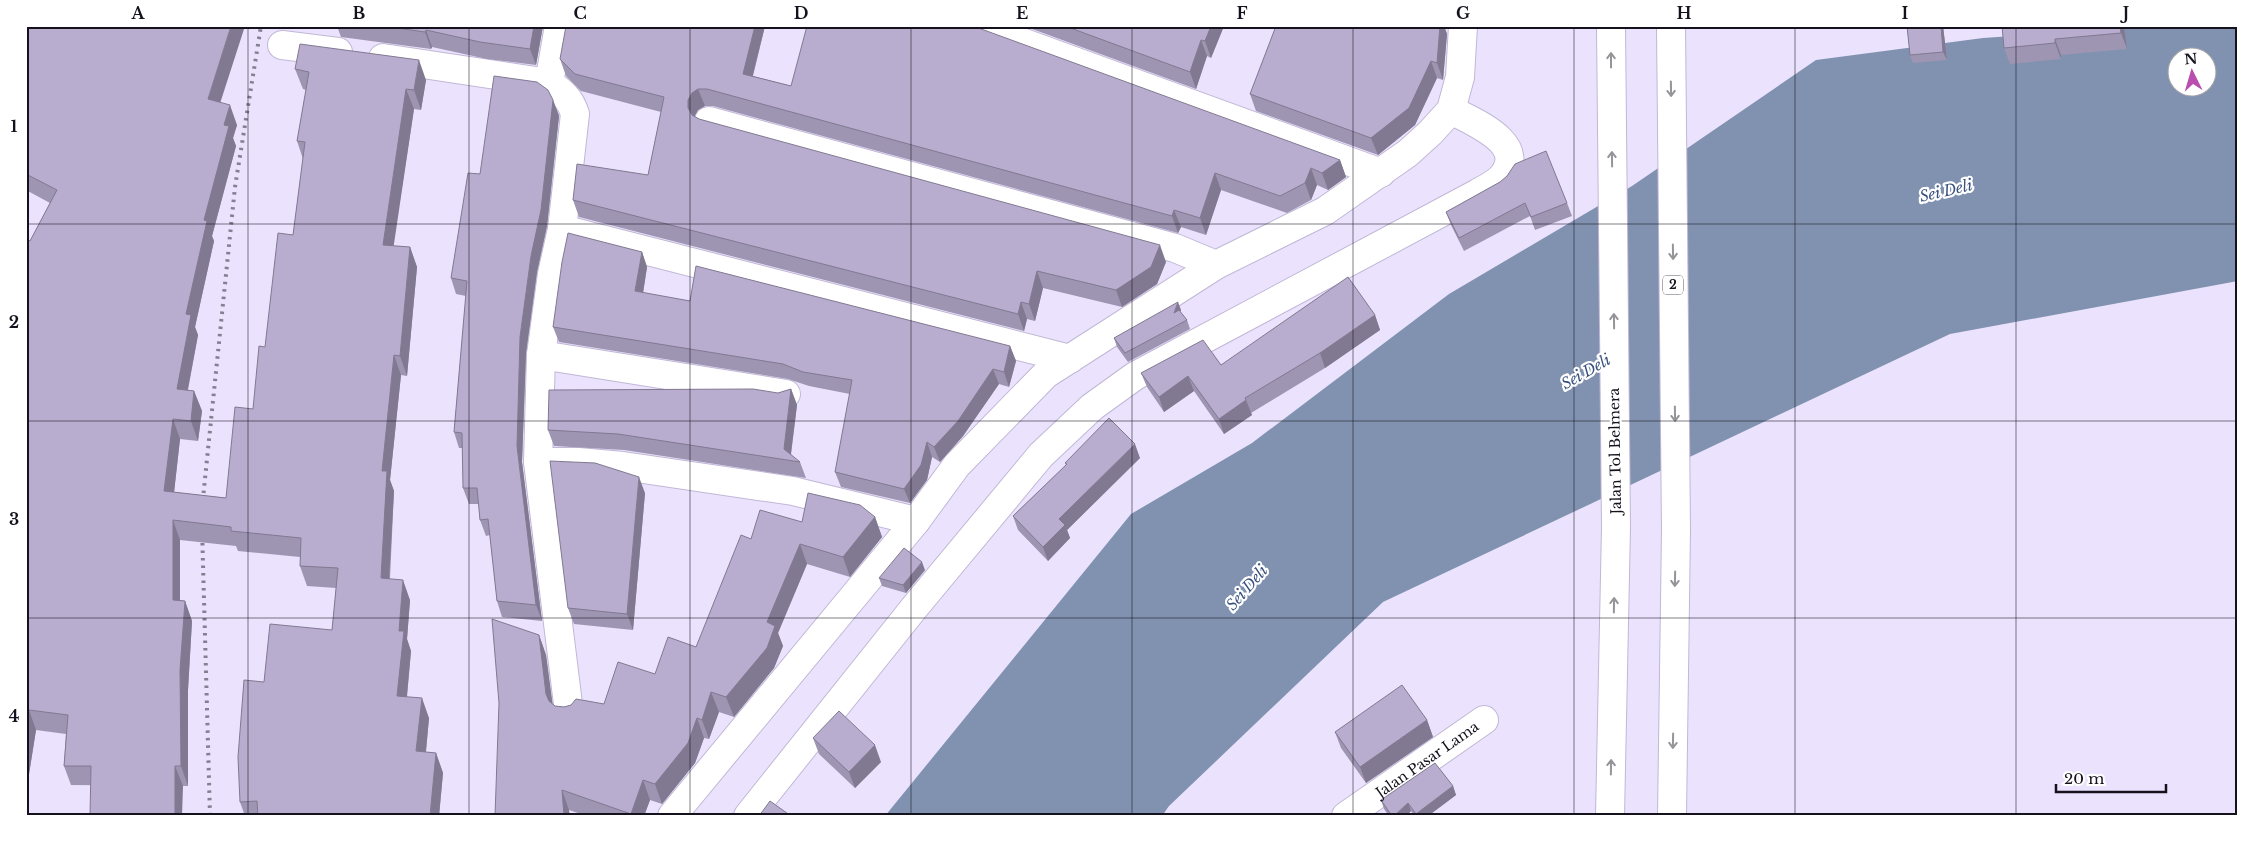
<svg xmlns="http://www.w3.org/2000/svg" width="2264" height="842" font-family="'Libre Baskerville',serif">
<rect width="100%" height="100%" fill="#ebe3fd"/>
<!-- water -->
<path fill="#8192b0" fill-rule="evenodd" d="M2155,26H2238V281L1950,334L1383,602L1169,806L1162,816H885L1131,514L1252,443L1449,294L1632,186L1816,60L1983,38ZM2176,58H2206V88H2176Z"/>
<g fill="none" stroke-linecap="round" stroke-linejoin="round">
<defs>
<g id="street">
<path d="M978,26L1381,173"/>
<path d="M282,45L338,52"/>
<path d="M383,58L549,83L559,26"/>
<path d="M549,83C562,92 570,98 575,114L562,229L552,274L541,355L538,462L569,712"/>
<path d="M709,121L1175,248L1216,265"/>
<path d="M562,229L1070,359"/>
<path d="M541,355L786,394"/>
<path d="M538,462H578L623,466L793,491L916,521"/>
<path d="M672,816L916,521L957,465L1046,374L1216,265L1325,211L1408,153L1430,133L1451,110L1460,77L1463,26"/>
<path d="M748,816L914,608L1041,455L1092,407L1135,376L1478,193C1485,189 1495,184 1501,178C1531,144 1473,122 1451,110"/>
<path id="s1" d="M1346,816L1484,720"/>
</g>
<path id="highway" d="M1671,26L1676,530L1672,816
M1610,816L1616,527L1611,26"/>
</defs>
<!-- street casing -->
<use href="#street" stroke="#c1b7d6" stroke-width="30"/>
<!-- highway casing -->
<use href="#highway" stroke="#c1b7d6" stroke-width="30"/>
<!-- street -->
<use href="#street" stroke="#fff" stroke-width="28"/>
<!-- highway -->
<use href="#highway" stroke="#fff" stroke-width="28"/>
<!-- rail -->
<path stroke="#847f91" stroke-width="4" stroke-dasharray="2.5 5" stroke-linecap="butt" d="M202,508L235,187L261,26
M202,528L210,816"/>
</g>
<!-- wall -->
<path fill="#9e95b2" d="M26,26L221,103L237,125L233,138L236,146L212,236L214,241L195,327L198,335L188,390L194,391L202,411L198,441L180,439L174,492L226,498L253,409L265,347L293,235L303,159L297,141L306,90L303,89L295,69L426,80L421,110L414,109L393,246L410,247L417,267L407,376L401,375L390,480L394,491L390,579L410,600L407,639L411,651L407,697L429,718L426,752L436,753L443,773L439,816H245L240,802L264,682L332,630L336,588L307,586L300,566V557L238,551L236,546L180,540V600L185,601L192,621L188,690V786L71,785L64,766L66,734L36,730L26,793V239L30,241L50,203L26,190Z
M337,26H543L536,65L487,59L432,47L431,49L341,37Z
M765,26L753,76L791,86L1340,160L1346,177L1328,190L1317,185L1311,200L1287,213L1221,190L1206,235L1181,227L1178,233L713,106H705L698,110L694,117L699,119L1166,262L1157,284L1122,307L1043,288L1035,321L1027,319L1024,331L579,217L573,200L648,175L661,112L581,91L566,76L560,59Z
M1024,26H1224L1211,58L1207,56L1196,89Z
M1276,26H1444L1447,34L1443,80L1437,78L1415,125L1378,155L1256,111L1250,94Z
M1907,26H1943L1947,60L1913,63L1910,55Z
M2124,26L2127,49L2061,55V59L2010,64L2004,48Z
M553,100L559,116L547,226L537,272L526,353L522,462L542,621L502,617L497,601L490,535L486,536L480,520L479,504H469L463,488V448H459L454,432L466,296L456,294L451,278L480,174Z
M1500,182L1567,203L1572,216L1535,230L1530,216L1464,251L1451,225L1446,212Z
M642,252L647,267L643,293L690,301L1010,346L1016,361L1009,387L999,384L963,436L940,462L932,457L927,480L910,503L841,487L835,472L850,394L809,386L788,379L559,342L553,327Z
M1181,310L1180,312L1187,320L1190,329L1128,362L1117,347L1114,338Z
M1375,315L1380,330L1325,368L1251,413L1252,415L1224,434L1194,391L1164,412L1147,387L1141,373L1221,365Z
M791,389L797,405L791,455L800,462L806,478L624,450L554,446L548,430L778,393Z
M1140,458L1067,530L1070,538L1048,561L1018,530L1013,516L1066,465L1065,463Z
M645,493L633,630L574,624L568,608Z
M875,517L882,537L850,577L807,564L778,633L783,646L774,668L734,717L719,712L709,739L704,738L695,763L662,804L650,800L644,816H587L569,810L495,816L539,635L546,655L552,704L555,706L564,707L604,704L655,674L696,647L751,539L802,522Z
M925,570L906,593L882,586L879,578Z
M1427,720L1433,737L1366,783L1341,748L1335,732Z
M813,738L881,762L855,788L819,754Z
M1453,786L1456,795L1428,816H1414L1411,811L1406,816H1389L1384,809L1381,800Z"/>
<!-- shaded-wall -->
<path fill="#817991" d="M231,26H245L215,119L208,99Z
M534,26H543L536,65L530,49Z
M755,26H765L749,90L743,74Z
M1211,26H1224L1211,58L1205,41Z
M1439,26H1444L1447,34L1443,80L1437,63Z
M1941,26H1943L1947,60L1943,52Z
M2120,26H2124L2127,49L2121,33Z
M426,30L432,47L431,49L425,32Z
M2055,39L2061,55V59L2055,43Z
M1201,40L1207,56L1196,89L1190,72Z
M419,60L426,80L421,110L414,90Z
M1431,61L1437,78L1415,125L1378,155L1371,138Z
M406,89L414,109L391,264L383,245Z
M698,89L705,106L698,110L694,117L688,108V100L692,93Z
M553,100L559,116L547,226L537,272L526,353L522,462L542,621L536,605L517,446L520,337Z
M230,105L237,125L233,138L236,146L212,236L214,241L195,327L198,335L184,409L177,389L186,314L204,220L224,125Z
M1340,160L1346,177L1328,190L1322,173Z
M1311,168L1317,185L1311,200L1305,183Z
M1215,173L1221,190L1206,235L1200,218Z
M1174,210L1181,227L1178,233L1172,216Z
M1160,245L1166,262L1157,284L1122,307L1116,290Z
M410,247L417,267L407,376L400,356Z
M642,252L647,267L641,306L635,291Z
M1037,271L1043,288L1035,321L1029,304Z
M1021,302L1027,319L1024,331L1018,314Z
M1178,302L1181,310L1177,321L1174,313Z
M1375,315L1380,330L1325,368L1320,353Z
M1010,346L1016,361L1009,387L1004,372Z
M394,355L401,375L390,480L394,491L388,598L381,578L382,471Z
M993,369L999,384L963,436L940,462L934,447Z
M1188,376L1194,391L1164,412L1159,397Z
M791,389L797,405L790,460L784,449Z
M194,391L202,411L198,441L191,421Z
M1246,400L1252,415L1224,434L1219,419Z
M173,419L180,439L172,511L164,491Z
M927,442L932,457L927,480L910,503L904,489Z
M1135,444L1140,458L1067,530L1070,538L1048,561L1043,547L1059,519Z
M639,477L645,493L633,630L627,614Z
M875,517L882,537L850,577L843,557Z
M173,520L180,540V620L173,600Z
M800,544L807,564L778,633L783,646L774,668L734,717L726,697L767,622Z
M922,562L925,570L906,593L903,585Z
M403,580L410,600L407,639L411,651L405,716L397,696L399,631Z
M185,601L192,621L188,690V786L181,766L180,670Z
M539,635L546,655L554,714L546,694Z
M711,692L719,712L709,739L702,720Z
M422,698L429,718L424,771L416,751Z
M29,710L36,730L26,793V728Z
M697,718L704,738L695,763L662,804L655,784Z
M1427,720L1433,737L1366,783L1360,767Z
M875,745L881,762L855,788L849,772Z
M436,753L443,773L439,816H430Z
M175,766L183,786L182,816H175Z
M643,780L650,800L644,816H632L631,814Z
M1453,786L1456,795L1428,816H1417L1416,814Z
M562,790L569,810L570,816H564Z
M1408,803L1411,811L1406,816H1394Z"/>
<!-- building -->
<path fill="#b8adcf" stroke="#817991" d="M26,26H231L208,99L230,105L224,125L229,126L204,220L207,221L186,314L191,315L177,389L194,391L191,421L173,419L164,491L226,498L235,407L253,409L259,346L265,347L278,233L293,235L305,142L297,141L309,72L295,69L300,44L419,60L414,90L406,89L383,245L410,247L400,356L394,355L382,471H387L381,578L403,580L399,631H404L397,696L422,698L416,751L436,753L430,816H258L257,801L240,802L238,757L244,680L264,682L270,624L332,630L338,568L300,566L301,538L231,531V527L173,520V600L185,601L180,670L181,766H175V816H90L91,766H64L68,715L29,710L26,728V239L30,241L57,190L26,174Z
M383,26H534L530,49L480,42L426,30L425,32Z
M566,26H755L743,74L791,86L807,26H973L1340,160L1322,173L1311,168L1305,183L1280,196L1215,173L1200,218L1174,210L1172,216L707,89H698L692,93L688,100V108L692,115L699,119L1160,245L1151,267L1116,290L1037,271L1029,304L1021,302L1018,314L573,200L577,164L648,175L664,97L575,74L560,59Z
M1065,26H1211L1205,41L1201,40L1190,72Z
M1276,26H1440L1437,63L1431,61L1409,108L1371,138L1250,94Z
M1907,26H1941L1943,52L1910,55Z
M2002,26H2120L2121,33L2055,39V43L2004,48Z
M494,76L537,82L548,90L553,100L541,210L531,256L520,337L517,446L536,605L497,601L488,519L480,520L477,488H463L462,433L454,432L467,281L451,278L468,173L480,174Z
M1546,151L1567,203L1531,217L1525,203L1459,238L1446,212L1500,182L1507,176L1515,164Z
M568,233L642,252L635,291L690,301L696,266L1010,346L1004,372L993,369L958,421L934,447L927,442L921,465L904,489L835,472L852,380L803,372L783,364L553,327L562,262Z
M1348,277L1375,315L1320,353L1245,398L1246,400L1219,419L1188,376L1159,397L1141,373L1203,340L1221,365Z
M1178,302L1174,313L1179,310L1187,320L1125,353L1114,338Z
M753,389L778,393L791,389L784,449L800,462L618,434L548,430L549,390Z
M1109,418L1135,444L1059,519L1065,525L1043,547L1013,516L1067,464L1065,463Z
M550,461L595,463L639,477L627,614L568,608Z
M808,493L860,505L875,517L843,557L800,544L767,622L775,626L767,648L726,697L711,692L702,720L697,718L688,743L655,784L643,780L631,814L562,790L564,816H495L499,703L492,619L539,635L546,694L549,701L555,706L564,707L571,705L576,699L604,704L618,662L655,674L668,637L696,647L741,535L751,539L760,510L802,522Z
M904,548L922,562L903,585L879,578Z
M1402,685L1427,720L1360,767L1335,732Z
M839,711L875,745L849,772L813,738Z
M1435,763L1453,786L1416,814L1408,803L1394,816H1392L1381,800Z
M770,801L791,816H759Z"/>
<!-- one-way arrows -->
<defs><path id="oneway-shaft" d="M-6 0H5M1.5-3L5.5 0L1.5 3" fill="none" stroke-width="1.6" stroke-linecap="round" stroke-linejoin="round" transform="scale(1.25)"/></defs>
<g stroke="#969499">
<use href="#oneway-shaft" transform="translate(1611 60) rotate(-90)"/>
<use href="#oneway-shaft" transform="translate(1671 89) rotate(89)"/>
<use href="#oneway-shaft" transform="translate(1612 159) rotate(-91)"/>
<use href="#oneway-shaft" transform="translate(1673 252) rotate(89)"/>
<use href="#oneway-shaft" transform="translate(1614 321) rotate(-91)"/>
<use href="#oneway-shaft" transform="translate(1675 414) rotate(89)"/>
<use href="#oneway-shaft" transform="translate(1675 579) rotate(91)"/>
<use href="#oneway-shaft" transform="translate(1614 605) rotate(-89)"/>
<use href="#oneway-shaft" transform="translate(1673 741) rotate(91)"/>
<use href="#oneway-shaft" transform="translate(1611 767) rotate(-89)"/>
</g>
<!-- grid -->
<path fill="none" stroke="#15121d" stroke-width="1" stroke-opacity="0.55" d="M248,26V816M469,26V816M690,26V816M911,26V816M1132,26V816M1353,26V816M1574,26V816M1795,26V816M2016,26V816M26,224H2238M26,421H2238M26,618H2238"/>
<g text-anchor="middle" stroke-width="4.5" stroke-linejoin="round" paint-order="stroke">
<!-- shield labels -->
<rect fill="#fff" stroke="#5b5961" stroke-width="1" x="1663" y="275.5" width="20" height="19" rx="4"/>
<g font-size="12" font-weight="bold" fill="#15121d">
<text x="1673" y="289">2</text>
</g>
<!-- street labels -->
<g font-size="14" fill="#15121d" stroke="#fff">
<text transform="translate(1615 451) rotate(-91)" y="5">Jalan Tol Belmera</text>
<text dy="5" stroke="none"><textPath href="#s1" startOffset="99">Jalan Pasar Lama</textPath></text>
</g>
<!-- water labels -->
<g font-size="15" font-style="italic" fill="#38507d" stroke="#fff">
<text transform="translate(1946 191) rotate(-13)" y="5">Sei Deli</text>
<text transform="translate(1586 372) rotate(-30)" y="5">Sei Deli</text>
<text transform="translate(1247 588) rotate(-49)" y="5">Sei Deli</text>
</g>
</g>
<!-- border -->
<rect width="2264" height="842" fill="none" stroke="#ffffff" stroke-width="55"/>
<!-- north arrow -->
<g transform="translate(2192 72) rotate(355)"><circle r="24" fill="#ffffff" stroke="#a1a0a5"/>
<path d="M0-4L9 19L0 12L-9 19Z" fill="#b94eae"/>
<text y="-8" font-size="14" font-weight="bold" text-anchor="middle" fill="#15121d">N</text>
</g>
<!-- scale -->
<path d="M2056 784v8h110v-8" fill="none" stroke="#15121d" stroke-width="2.5"/>
<text x="2064" y="784" font-size="15" fill="#15121d" stroke="#ffffff" stroke-width="4" paint-order="stroke">20 m</text>
<rect x="28" y="28" width="2208" height="786" fill="none" stroke="#15121d" stroke-width="2"/>
<g font-size="16" text-anchor="middle" font-weight="bold" fill="#15121d">
<text x="138" y="19">A</text>
<text x="359" y="19">B</text>
<text x="580" y="19">C</text>
<text x="801" y="19">D</text>
<text x="1022" y="19">E</text>
<text x="1242" y="19">F</text>
<text x="1463" y="19">G</text>
<text x="1684" y="19">H</text>
<text x="1905" y="19">I</text>
<text x="2126" y="19">J</text>
<text x="14" y="132">1</text>
<text x="14" y="328">2</text>
<text x="14" y="525">3</text>
<text x="14" y="722">4</text>
</g>
</svg>
